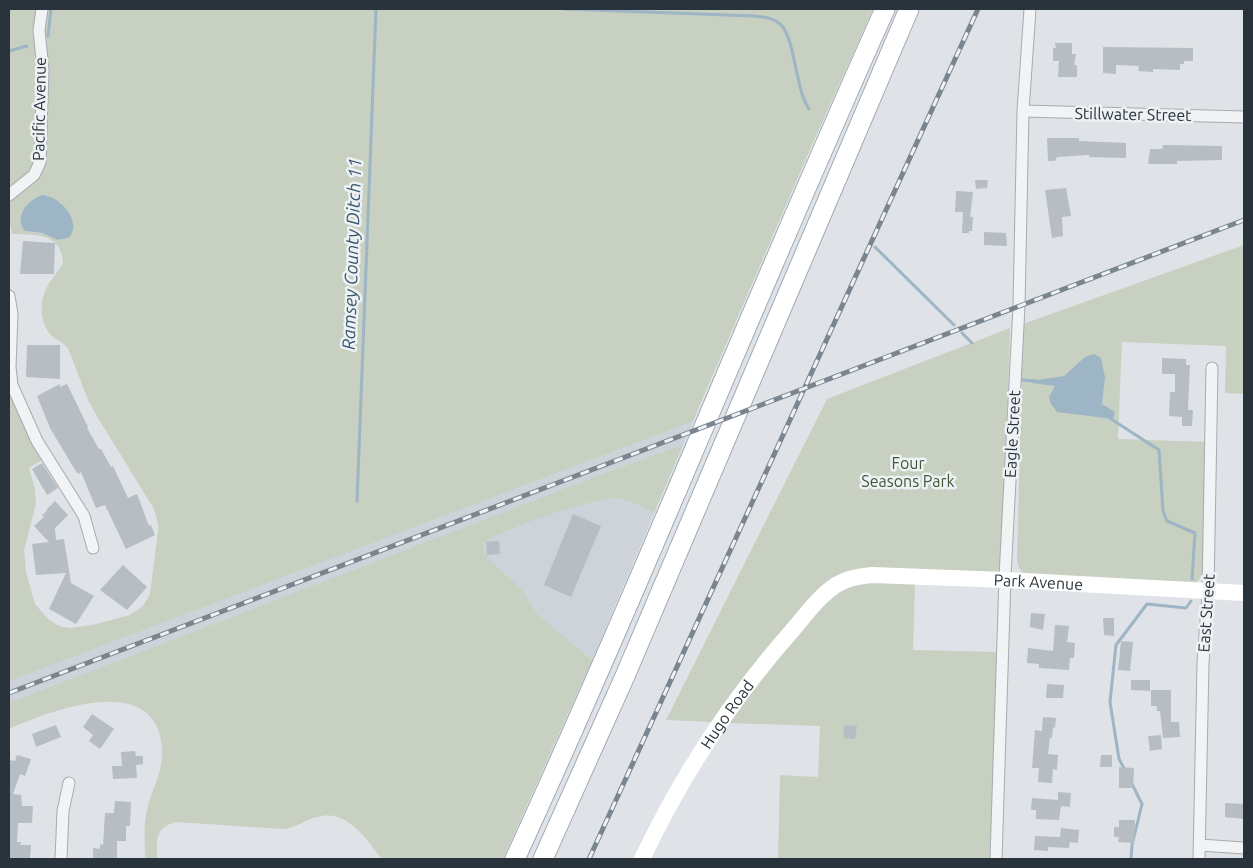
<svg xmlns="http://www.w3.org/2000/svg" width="1253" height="868" font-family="Ubuntu,sans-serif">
<rect width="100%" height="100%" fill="#dfe3e7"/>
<!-- built -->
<path fill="#cdd3d8" d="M695,417L584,679L447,538L9,707V680Z"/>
<!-- green -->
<path fill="#c7d0c1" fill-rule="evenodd" d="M9,9H38L39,65L35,167L9,191Z
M46,9H873L808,154L693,421L9,681V393L29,437L42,460L29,468L35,489L36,504L24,550L26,572L35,604L49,620L59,626L69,628L92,625L130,615L143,606L150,594L158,531V524L154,509L98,418L88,400L68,348C63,342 55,340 50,334C40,322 39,303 46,289C50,280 58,272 63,263C61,232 36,235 12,234L9,218V200L35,179ZM47,195L62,204L73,230L68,238L58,240L42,233L29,232L22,227C19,211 30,195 47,195Z
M1244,245V394L1225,393L1226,346L1122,342L1118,439L1209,442L1203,574L1197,582L1027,575C1019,571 1018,567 1017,559L1023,324Z
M1010,328L1003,564L1000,570L995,573L852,572L713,722L666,720L827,399Z
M683,445L654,512C642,507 628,499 614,498C597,497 491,532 483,544L484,551L488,558L521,589L537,614L592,660L503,859H382C366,839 347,808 317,817C305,820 296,828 283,829L176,822C154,828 157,841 157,859H145C145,843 143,826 147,810C151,791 162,774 162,755C163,668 53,709 9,729V703L611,471Z
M869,582L915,583L913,650L999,652L992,859H778L780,775L818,777L820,726L728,723L814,612L835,594L850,587Z"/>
<!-- water -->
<path fill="#9db5c4" d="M43,195C60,196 84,223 68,238L58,240L42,233L25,231C13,218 28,198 43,195Z
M1094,354L1101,358L1105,377L1102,404L1115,412L1113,419L1057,412L1051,404L1049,397L1055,386L1032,383L1031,381L1064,376L1085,357Z"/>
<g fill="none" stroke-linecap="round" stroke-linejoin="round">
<!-- stream -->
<path stroke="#9db5c4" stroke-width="3" d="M564,9L754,16C763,17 772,17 780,24C795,36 795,89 809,109
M48,36L51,9
M9,51L27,46
M875,247L954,325
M962,333L972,343
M1021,380L1036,381
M1108,417L1159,450L1163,511L1167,521L1195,533L1192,579
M357,501L376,9
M1125,770L1119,759L1110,702L1116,645L1147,604L1186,608L1191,601
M1131,859L1132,845L1142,804L1132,784"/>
</g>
<!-- building -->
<path fill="#b6bdc3" d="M1055,43H1072V54H1076L1074,65H1077V77H1058L1059,61H1053V48H1056Z
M1103,47L1193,48V61H1184V64H1180V70L1153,69V72L1138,71L1139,66L1116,65V74L1103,73Z
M1047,138H1079V141L1126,143V158L1089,157V155L1057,157L1055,161H1048Z
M1163,145L1222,146V160L1177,161V164H1148L1150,149H1162Z
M975,180H988L987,188L976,189Z
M1066,188L1071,216L1062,217L1063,236L1052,238L1045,190Z
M956,191L973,192L970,217H973L972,231H969V233H962L963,212H955Z
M984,232L1006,233L1007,246L984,245Z
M23,241L55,243L54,274H20Z
M27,345H60V379L26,377Z
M1162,358L1186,359V365H1190L1188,410H1193L1192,426H1182V417L1169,416L1170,392H1175V374H1162Z
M60,384V387L67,384L88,427L87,428L99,449H101L111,467L113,466L128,498L137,494L149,526L151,525L155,535L126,549L105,505L96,508L81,472L78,474L75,470L50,428L37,396Z
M42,463L58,488L47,495L32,469Z
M55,501L68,515L55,528L56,540L64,539L71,583L94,596L76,624L49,609L66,573L36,575L32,544L49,542L34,526L44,517L42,515L47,511L46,510Z
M573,514L601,526L571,597L544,585Z
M499,541L500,554L487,555L486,542Z
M123,565L147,587L127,610L100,590Z
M1031,613L1045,614L1043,630L1030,627Z
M1103,618H1114V636L1104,635Z
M1055,625L1069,626L1067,642L1075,643L1074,658H1070L1069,670L1039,668V664L1027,663L1028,648L1053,651Z
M1121,641L1133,642L1130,671L1118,670Z
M1131,680H1150V691L1131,690Z
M1047,684L1064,685L1063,698H1046Z
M1151,690H1171V722H1179L1180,737L1163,738L1160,711H1157V706H1151Z
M92,714L114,729L100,749L89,741L93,735L83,727Z
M1043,717L1056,718L1055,728L1053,727L1052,738H1050L1048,754L1058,755L1057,770L1053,769L1052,783L1038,782L1039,768H1032L1035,730L1042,731Z
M56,725L61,737L36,747L32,734Z
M844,725L857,726L855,739L843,738Z
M1161,735L1162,749L1150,751L1148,736Z
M135,751L136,756H143V764L136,765L137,778L113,779L112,766H122L121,752Z
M17,755L31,759L25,776L20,774L13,794L21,795L22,806H33L32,823H18L17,842H21L20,845H31L30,859H9V760L15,761Z
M1101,755H1112V767H1100Z
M1119,767L1134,768L1133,788H1119Z
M1058,792L1071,793L1070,807L1061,806L1059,820L1036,819V810H1031L1032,798L1058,800Z
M115,801L131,802L130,826H126V841H117V859H93V848L100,849V844L103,845L105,813H114Z
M1225,803L1244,804V819L1225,817Z
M1119,820H1135L1134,843L1118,842L1119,837H1114V827H1119Z
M1061,828L1079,830L1078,843L1070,842L1069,848L1048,847V851L1034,850L1035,836L1060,837Z"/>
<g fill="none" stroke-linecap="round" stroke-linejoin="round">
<defs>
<path id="street" d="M1023,111L1244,117
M9,195L34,175L40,162L43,70L39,30L42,9
M9,296L12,314L10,367L12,385L37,441L84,516L93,548
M1200,845L1244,848
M61,859L63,811L69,783
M996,859L1005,577L1019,306L1023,111L1030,9
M1199,859L1203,663L1208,592L1212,368"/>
<path id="primary" d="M515,859C644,578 758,291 885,9
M543,859L625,676L909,9"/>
</defs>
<!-- street casing -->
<use href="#street" stroke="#a5abb0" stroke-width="13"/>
<!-- primary casing -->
<use href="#primary" stroke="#9fa9b1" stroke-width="21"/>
<!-- street -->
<use href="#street" stroke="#f1f3f5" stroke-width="11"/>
<!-- secondary -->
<path stroke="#fff" stroke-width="16" id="s1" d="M642,859C681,777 731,700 791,632C805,616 818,597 836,585C847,578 859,576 872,575L1005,580L1244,593"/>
<!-- primary -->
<use href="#primary" stroke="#fff" stroke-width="19"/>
<defs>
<path id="rail" d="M9,693L1244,220
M589,859L978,9"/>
</defs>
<!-- rail casing -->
<use href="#rail" stroke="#7a858f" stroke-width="5"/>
<!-- rail -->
<use href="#rail" stroke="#eef2f5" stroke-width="3" stroke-dasharray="9" stroke-linecap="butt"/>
</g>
<g text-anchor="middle" stroke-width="5" stroke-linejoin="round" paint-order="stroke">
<!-- street labels -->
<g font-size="16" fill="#29333c" stroke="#eef2f5">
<text transform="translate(39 109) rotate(-89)" y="6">Pacific Avenue</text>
<text transform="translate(1133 114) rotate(1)" y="6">Stillwater Street</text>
<text transform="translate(1012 434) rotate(-87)" y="6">Eagle Street</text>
<text dy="6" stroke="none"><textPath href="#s1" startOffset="542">Park Avenue</textPath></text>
<text transform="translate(1206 613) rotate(-86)" y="6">East Street</text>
<text dy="6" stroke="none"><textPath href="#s1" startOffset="168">Hugo Road</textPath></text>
</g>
<!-- park labels -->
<g font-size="16" fill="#425738" stroke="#eef2f5">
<text x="908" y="469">Four<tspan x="908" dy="18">Seasons Park</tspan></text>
</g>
<!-- water labels -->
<g font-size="18" font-style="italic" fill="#37576d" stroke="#eef2f5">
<text transform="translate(352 254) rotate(-88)" y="6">Ramsey County Ditch 11</text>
</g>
</g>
<!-- border -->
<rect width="1253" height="868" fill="none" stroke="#29333c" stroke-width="20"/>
</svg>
